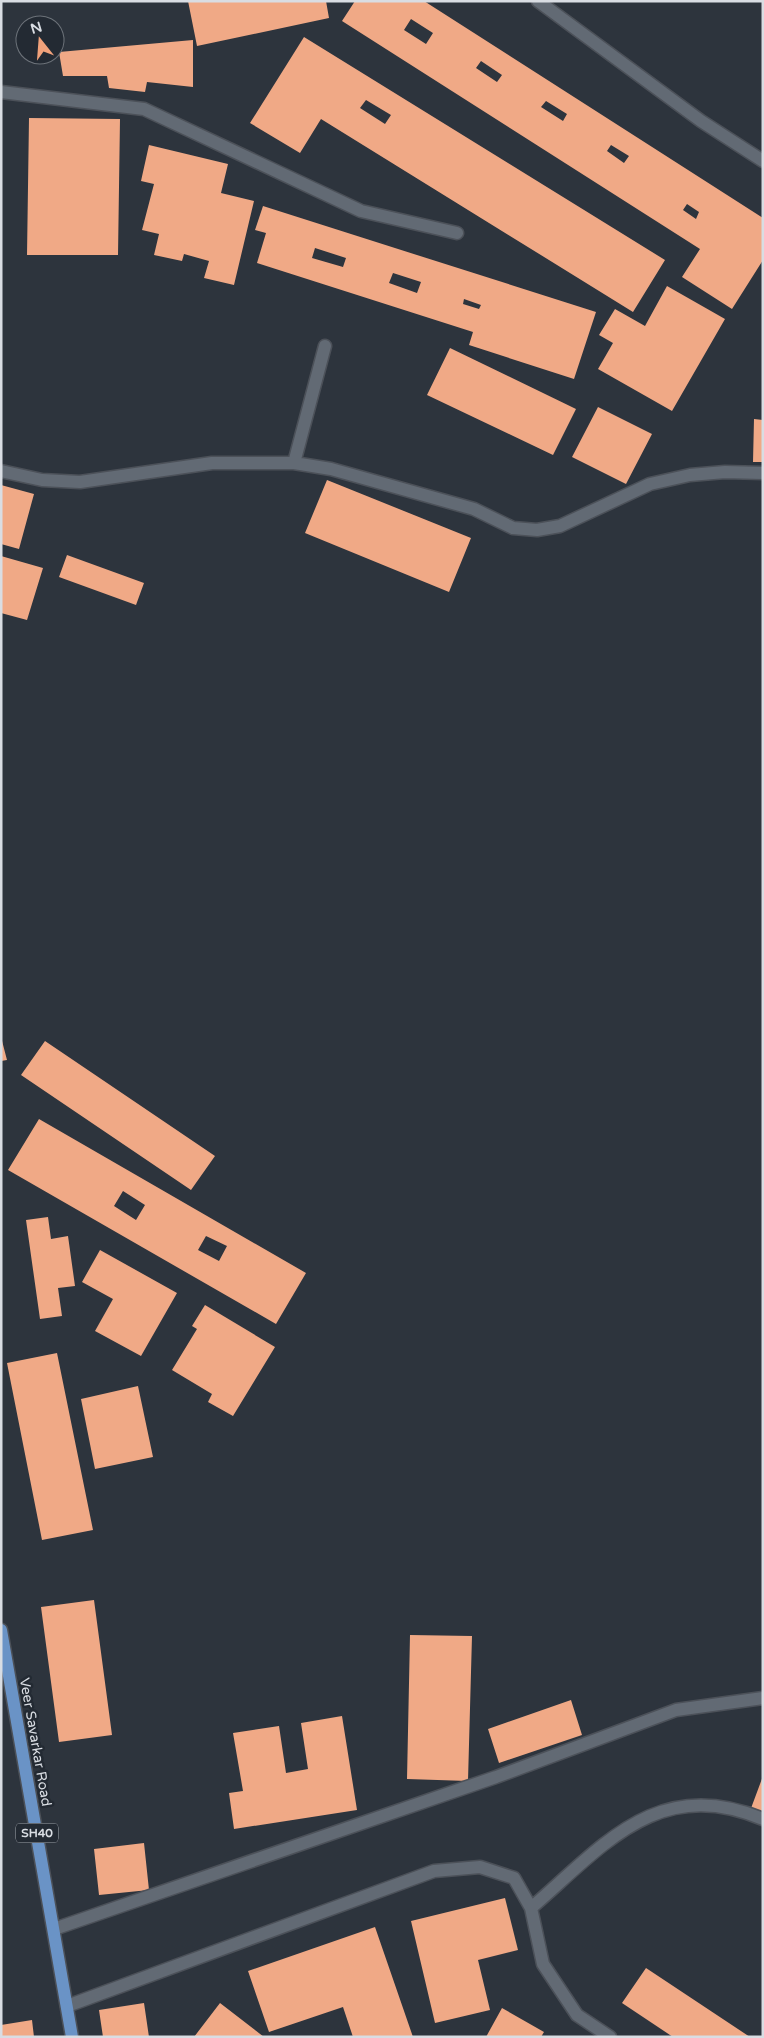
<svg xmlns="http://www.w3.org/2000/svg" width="764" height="2038" font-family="'Varela Round',sans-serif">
<rect width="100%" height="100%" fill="#2d343d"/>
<!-- building -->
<path fill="#f0a986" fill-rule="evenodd" d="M188,1H326L329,18L197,46Z
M355,1H424L763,218V260L732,309L682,277L700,249L342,21ZM411,19L433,33L426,44L404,30ZM481,61L502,75L497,82L476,68ZM546,101L567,114L563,121L541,107ZM611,145L629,156L624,163L607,151ZM687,204L699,212L696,219L683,210Z
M304,37L665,260L633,312L321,119L300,153L250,123ZM366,100L391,115L385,124L360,108Z
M193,40V87L147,82L145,92L109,88L107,76H63L59,52Z
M29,118L120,119L118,255H27Z
M149,145L228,164L221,193L254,201L234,285L204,278L209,261L184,254L182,261L154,255L159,234L142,230L154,184L141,181Z
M263,206L596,312L574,379L469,345L473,332L257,263L266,233L255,230ZM315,248L346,258L343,267L312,258ZM393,273L421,282L417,293L389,283ZM464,299L481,305L479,309L463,304Z
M667,286L725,319L672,411L598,369L613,343L599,335L615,309L645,326Z
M450,348L576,409L553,455L427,395Z
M598,407L652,434L626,484L572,457Z
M754,419L763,420V462H753Z
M327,480L471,538L449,592L305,533Z
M1,485L34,494L19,549L1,544Z
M67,555L144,583L136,605L59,577Z
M1,556L43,568L27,620L1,613Z
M1,1037L7,1060L1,1061Z
M45,1041L215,1156L191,1190L21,1075Z
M39,1119L306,1273L276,1324L8,1170ZM123,1191L145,1205L136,1220L114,1206ZM206,1236L227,1246L219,1261L198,1250Z
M48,1217L51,1239L68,1236L75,1286L58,1288L62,1316L40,1319L26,1220Z
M100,1250L177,1293L141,1356L95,1331L113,1299L82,1282Z
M205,1305L275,1347L233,1416L208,1402L212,1394L172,1370L197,1329L192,1326Z
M57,1353L93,1530L42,1540L7,1363Z
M138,1386L153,1457L95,1469L81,1399Z
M94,1600L112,1735L59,1742L41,1607Z
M410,1635L472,1636L468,1781L407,1779Z
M571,1700L582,1735L499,1763L488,1729Z
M342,1716L357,1810L234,1829L229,1793L243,1791L233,1733L279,1726L286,1773L308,1769L301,1723Z
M763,1776V1815L750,1811Z
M144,1843L149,1890L99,1895L94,1849Z
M505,1898L518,1950L478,1960L490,2010L435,2023L411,1921Z
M375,1927L413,2037H353L343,2007L269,2032L248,1971Z
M646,1968L750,2037H673L622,2003Z
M144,2003L149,2037H103L99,2010Z
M220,2003L264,2037H194Z
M502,2008L544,2032L541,2037H486Z
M32,2020L34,2037H1V2025Z"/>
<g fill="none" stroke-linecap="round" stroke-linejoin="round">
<defs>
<path id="minor" d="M538,1L701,121L763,161
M1,92L144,109L361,211L457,233
M294,463L325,346
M1,471L42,480L80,482L212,463H294L331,469L474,509L513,528L537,530L560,526L650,484L690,475L725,472L763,473
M531,1908C604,1845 658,1775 763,1819
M54,1929L496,1777L676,1710L763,1698
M67,2006L434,1871L480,1867L514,1878L531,1908L543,1964L577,2015L610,2037"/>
<path id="major" d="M1,1630L72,2037"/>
</defs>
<!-- minor casing -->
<use href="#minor" stroke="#4c5159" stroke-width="15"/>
<!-- major casing -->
<use href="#major" stroke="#4c5159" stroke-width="15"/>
<!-- minor -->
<use href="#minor" stroke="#626a74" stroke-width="12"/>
<!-- major -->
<use href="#major" stroke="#6a93c6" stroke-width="12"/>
</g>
<g text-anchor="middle" stroke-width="5" stroke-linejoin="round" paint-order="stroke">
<!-- shield labels -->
<rect fill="#232a33" stroke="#a2a7ae" stroke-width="1" x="16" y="1823.5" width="42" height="19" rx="4"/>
<g font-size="12" font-weight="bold" fill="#d9dde3">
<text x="37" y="1837">SH40</text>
</g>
<!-- street labels -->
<g font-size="14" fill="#d9dde3" stroke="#232a33">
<text transform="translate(36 1742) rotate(80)" y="5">Veer Savarkar Road</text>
</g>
</g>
<!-- border -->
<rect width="764" height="2038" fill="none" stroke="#d9dde3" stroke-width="5"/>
<!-- north arrow -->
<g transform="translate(40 40) rotate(343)"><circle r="24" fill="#232a33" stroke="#6c7279"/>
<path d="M0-4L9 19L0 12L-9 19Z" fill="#f1a27b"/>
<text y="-8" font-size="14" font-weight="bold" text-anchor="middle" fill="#d9dde3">N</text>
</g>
</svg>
